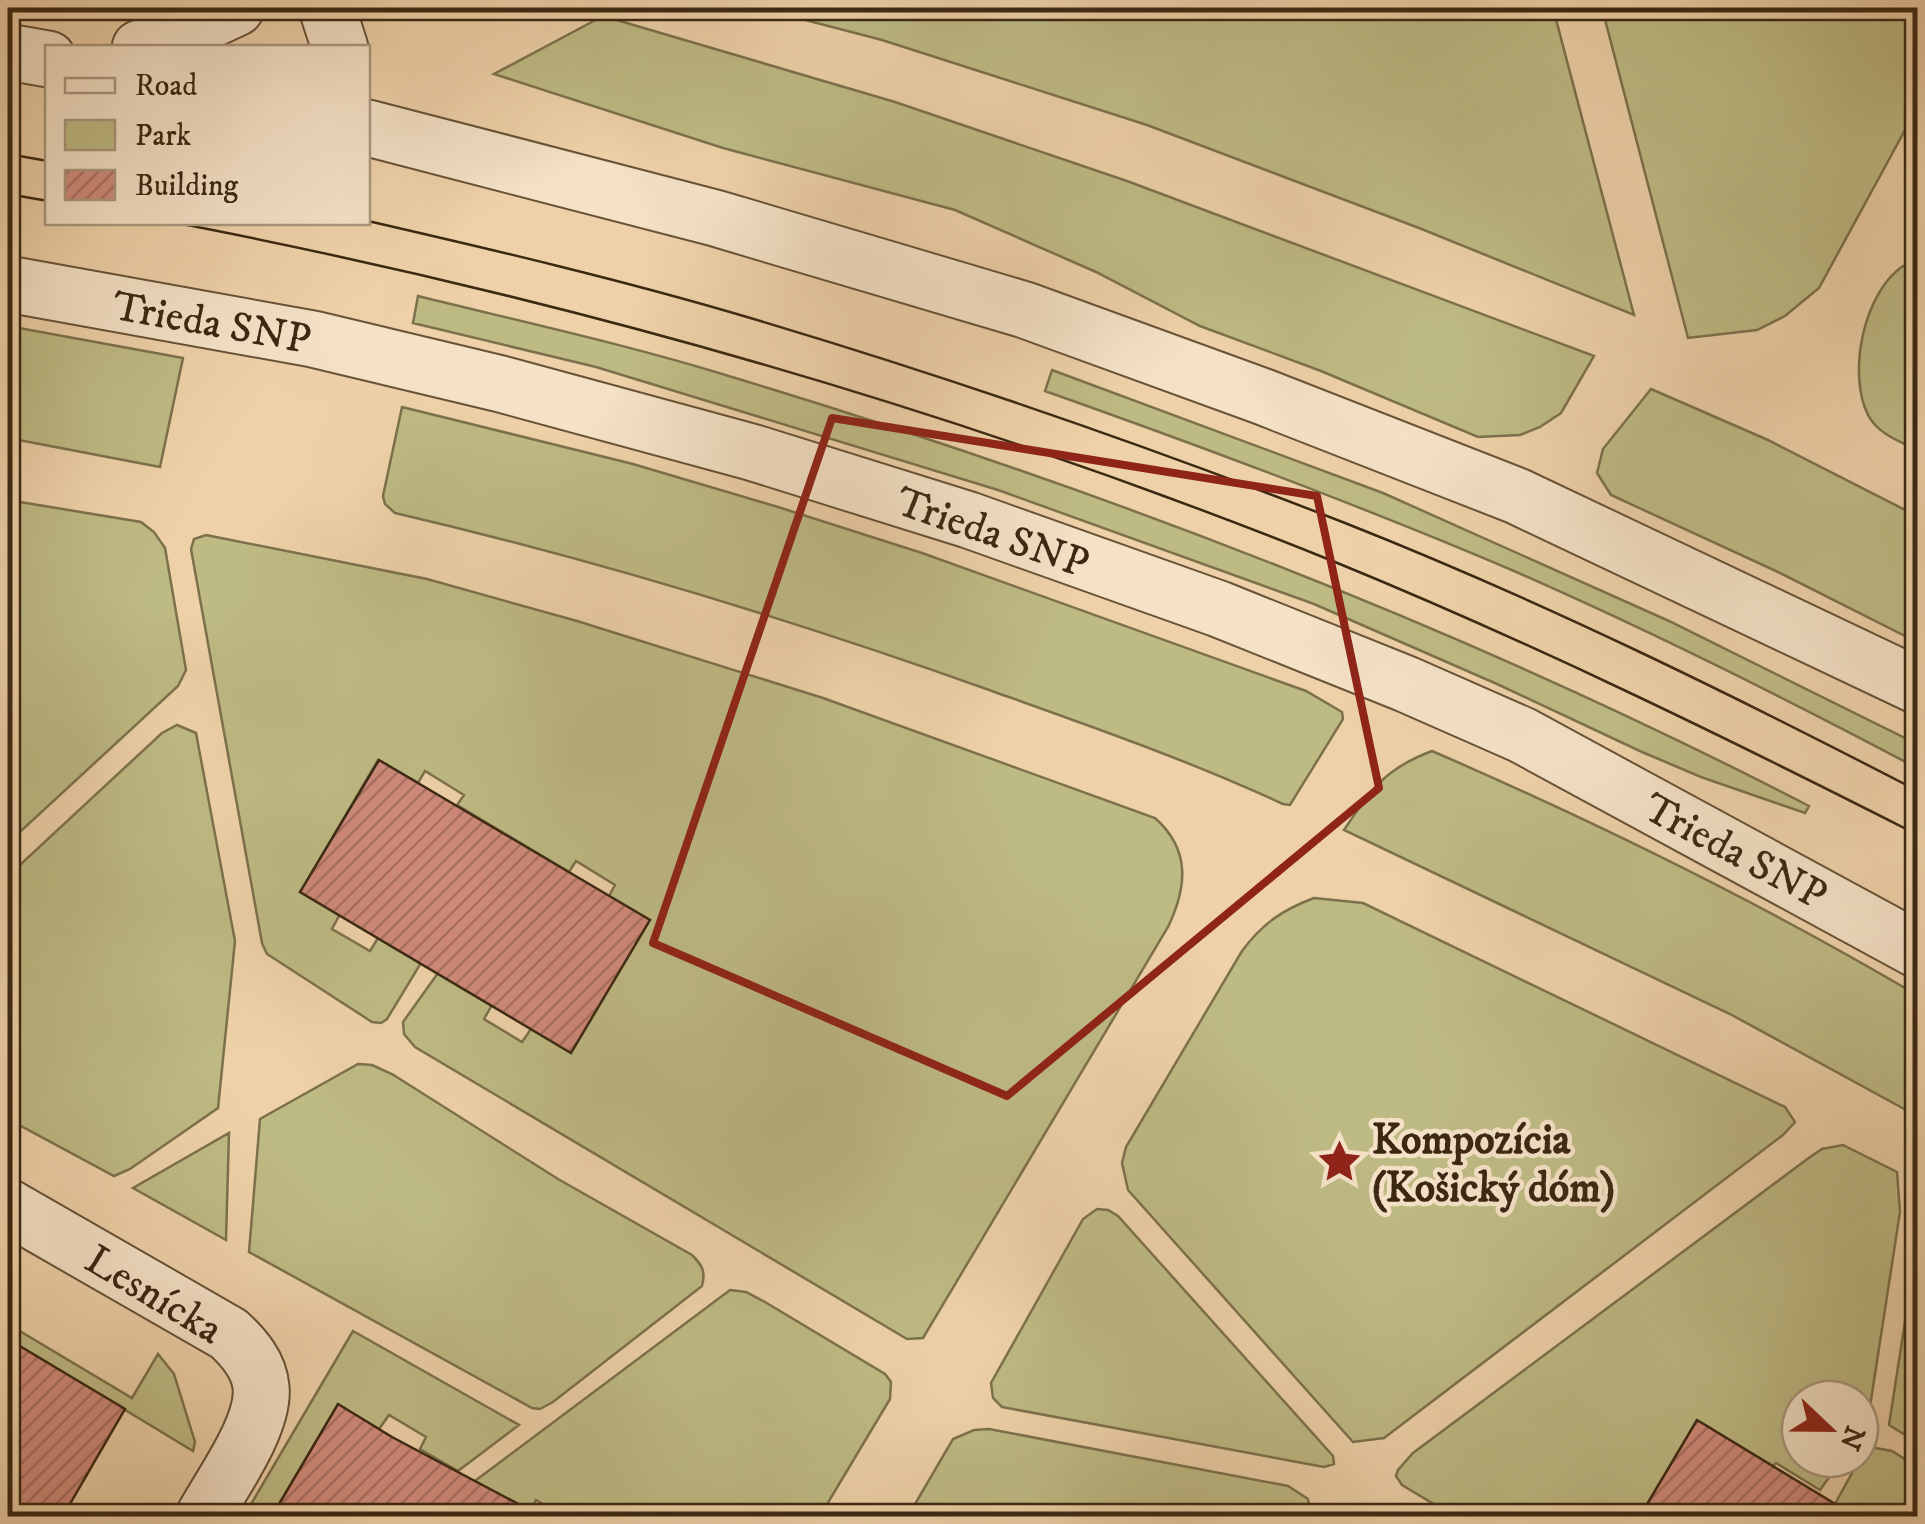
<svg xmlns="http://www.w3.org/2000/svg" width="1925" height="1524" font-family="'IM FELL DW Pica',serif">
<defs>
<pattern id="building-hatch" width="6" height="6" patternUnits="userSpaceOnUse" patternTransform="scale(2.5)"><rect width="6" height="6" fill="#d08a7a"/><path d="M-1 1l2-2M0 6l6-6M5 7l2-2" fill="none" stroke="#aa7163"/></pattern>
</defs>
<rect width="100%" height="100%" fill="#eed1a8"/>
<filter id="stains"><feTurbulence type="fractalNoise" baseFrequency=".002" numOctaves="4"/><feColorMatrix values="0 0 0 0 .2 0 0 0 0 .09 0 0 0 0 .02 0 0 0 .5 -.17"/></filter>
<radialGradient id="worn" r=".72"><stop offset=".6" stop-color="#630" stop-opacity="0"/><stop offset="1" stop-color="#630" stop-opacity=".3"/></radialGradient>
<!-- green -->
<path fill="#beba84" stroke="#7c714c" stroke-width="2.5" d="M759,8H1553L1634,315L1419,228L1147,125L882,40Z
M1602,8H1917V108L1819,288L1785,316L1757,330L1688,338Z
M603,16L895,102L1127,181L1594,356L1561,413L1540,427L1520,435L1478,437L1321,371L1200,326L1096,272L955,210L723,148L494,74Z
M1903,266L1917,268V450C1899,441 1878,434 1868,415C1847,373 1864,292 1903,266Z
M418,296C523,322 629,345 732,377C1103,489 1465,628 1809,806L1805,813L1701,777L1642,752L1497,684L1314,604L998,490L596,367L413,323Z
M8,326L183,358L160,467L8,438Z
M1052,370L1383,493L1669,621L1917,744V768C1785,698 1651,631 1514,571C1360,505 1203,447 1045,391Z
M1651,389L1768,440L1917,516V642L1778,572L1611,495L1597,473L1603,449Z
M402,407L633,464L778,507L922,553L1306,691L1342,712L1343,719L1290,805L1283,804C1188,760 1090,726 992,691C796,621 597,560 395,513L385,504L383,496Z
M8,500L141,522L154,532L165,548L186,670L178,686L8,843Z
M206,535L427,579L577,621L823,698L1155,818C1191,850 1187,887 1168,927L923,1338L907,1339L415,1047L404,1034L403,1022L438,973L492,1005L484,1019L522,1042L531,1029L571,1052L609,896L615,885L576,861L569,872L457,805L464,795L425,771L418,783L378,760L301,891L340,914L332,929L370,951L378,938L421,963L387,1019L381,1023L372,1022L267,954L262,943L191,549L194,539Z
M177,725L196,733L235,941L218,1108L130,1169L114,1176L8,1119V876L162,733Z
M1432,751C1598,823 1761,903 1917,995V1116L1730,1014L1344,830C1372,789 1384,769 1432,751Z
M1314,898L1363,903L1785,1107L1795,1122L1783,1135L1384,1438L1353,1442L1128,1190L1122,1163L1126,1147L1242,951C1262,924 1282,910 1314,898Z
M358,1064L372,1065L392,1074L558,1179L692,1255C702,1265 706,1271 702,1286L553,1402L540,1409L532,1408L249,1252L260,1119Z
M229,1133L226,1240L133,1188Z
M1843,1145L1897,1172L1900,1212L1869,1413L1860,1408V1399H1845L1832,1392L1831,1399H1800V1459H1832V1473L1820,1490L1776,1463L1773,1466L1698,1421L1640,1516H1454L1402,1485L1396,1476L1398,1470L1413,1453L1810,1157L1822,1149Z
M1097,1209L1108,1210L1118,1216L1333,1456L1334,1464L1324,1467L1002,1407L993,1398L991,1383L1083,1219Z
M1917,1244L1918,1442H1917L1889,1425Z
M730,1290L746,1292L765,1302L885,1374L891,1382L890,1399L820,1516H563L536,1500L529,1513L475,1481Z
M8,1324L132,1398L158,1354L174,1374L195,1442L193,1451L8,1339Z
M353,1331L519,1425L458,1471L420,1449L426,1437L389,1415L379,1429L338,1405L272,1516H244Z
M989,1429L1288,1486L1308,1499L1310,1511L1307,1516H908L953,1439L974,1430Z
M1870,1447L1892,1451L1917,1467V1516H1856L1835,1504L1863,1453Z"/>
<!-- building -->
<path fill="url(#building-hatch)" stroke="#3b2813" stroke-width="2.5" d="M379,760L650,920L571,1053L300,892Z
M8,1339L125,1409L63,1516H8Z
M338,1404L392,1437L541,1516H272Z
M1697,1420L1855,1516H1640Z"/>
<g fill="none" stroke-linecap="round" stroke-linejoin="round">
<defs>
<path id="minor" d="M327,8L340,48
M140,48L178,35L236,8
M8,1207L229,1334C244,1348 259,1365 261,1387C265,1425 222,1483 204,1516"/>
<path id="tertiary" d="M8,52L48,59
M368,128L715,218L1025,310L1264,397L1517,496L1918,686
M8,284L313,339L501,384L751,452L969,520L1219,609L1406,684L1522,735L1918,950"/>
</defs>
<!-- minor casing -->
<use href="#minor" stroke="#685238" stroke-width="59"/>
<!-- tertiary casing -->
<use href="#tertiary" stroke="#685238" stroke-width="59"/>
<!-- minor -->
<use href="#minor" stroke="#f4e1c6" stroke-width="55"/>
<!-- tertiary -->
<use href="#tertiary" stroke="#f4e1c6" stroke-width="55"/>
<!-- tram -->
<path stroke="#3b2813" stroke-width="2.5" d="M8,154L48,161
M8,194L48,201
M368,221C494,250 622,280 747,317C949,377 1148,446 1345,523C1540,600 1731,694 1918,791
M172,222C569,299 959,410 1335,562C1533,643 1727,738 1918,835"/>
</g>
<!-- marked area -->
<path fill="none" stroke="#8f2418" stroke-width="8" stroke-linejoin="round" d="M832,418L1317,496L1379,788L1007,1096L653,943Z"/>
<!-- icons -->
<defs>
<symbol id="sight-bare" viewBox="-9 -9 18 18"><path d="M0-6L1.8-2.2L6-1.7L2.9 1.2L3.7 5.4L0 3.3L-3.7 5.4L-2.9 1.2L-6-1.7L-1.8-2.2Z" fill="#8f2418" stroke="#f4e1c6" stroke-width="2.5" paint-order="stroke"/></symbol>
</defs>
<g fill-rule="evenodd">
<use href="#sight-bare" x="1308" y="1130" width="63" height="63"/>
</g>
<g text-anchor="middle" stroke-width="9" stroke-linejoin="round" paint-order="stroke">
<!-- street labels -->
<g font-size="42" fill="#3b2813" stroke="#f4e1c6">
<text transform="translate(212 321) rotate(10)" y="15">Trieda SNP</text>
<text transform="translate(993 531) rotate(19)" y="15">Trieda SNP</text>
<text transform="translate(1736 850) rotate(28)" y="15">Trieda SNP</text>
<text transform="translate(155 1293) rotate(31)" y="15">Lesnícka</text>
</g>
<!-- poi labels -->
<g font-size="42" font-weight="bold" fill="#3b2813" stroke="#f4e1c6" text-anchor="start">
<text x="1372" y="1153">Kompozícia<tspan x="1372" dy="48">(Košický dóm)</tspan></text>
</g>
</g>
<!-- margin -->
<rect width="1925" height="1524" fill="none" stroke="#eed1a8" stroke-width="40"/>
<rect x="10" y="10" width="1905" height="1504" fill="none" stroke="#3b2813" stroke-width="5"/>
<rect x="20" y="20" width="1885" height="1484" fill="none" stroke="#3b2813" stroke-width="2.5"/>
<!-- legend -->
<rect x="45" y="45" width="325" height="180" fill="#f4e1c6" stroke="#aa977e" stroke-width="2.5"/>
<rect x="65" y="78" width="50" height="15" fill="#f4e1c6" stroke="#aa977e" stroke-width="2.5"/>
<text x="135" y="95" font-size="30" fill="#3b2813">Road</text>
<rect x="65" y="120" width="50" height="30" fill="#beba84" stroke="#aa977e" stroke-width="2.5"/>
<text x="135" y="145" font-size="30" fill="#3b2813">Park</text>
<rect x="65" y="170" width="50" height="30" fill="url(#building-hatch)" stroke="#aa977e" stroke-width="2.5"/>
<text x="135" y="195" font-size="30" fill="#3b2813">Building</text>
<!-- north arrow -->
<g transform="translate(1830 1429) rotate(112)"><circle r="48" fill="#f4e1c6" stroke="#aa977e" stroke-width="2.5"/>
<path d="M0-8L18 38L0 25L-18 38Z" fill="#8f2418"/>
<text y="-15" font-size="28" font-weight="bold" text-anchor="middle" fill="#3b2813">N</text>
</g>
<rect width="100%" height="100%" filter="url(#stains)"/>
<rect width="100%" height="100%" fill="url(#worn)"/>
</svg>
